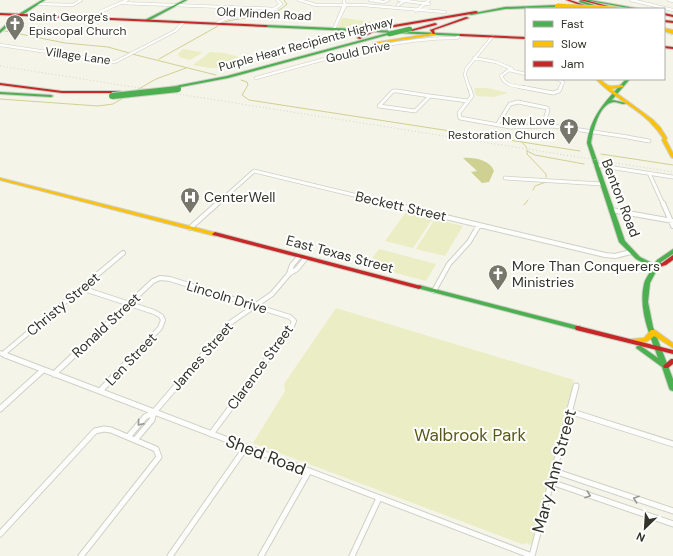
<svg xmlns="http://www.w3.org/2000/svg" width="673" height="556" font-family="'DM Sans',sans-serif">
<rect width="100%" height="100%" fill="#f4f5e8"/>
<!-- green -->
<path fill="#ebedc4" d="M342,18H345L385,24L360,29L338,28Z
M183,49L201,52L202,53L190,60L179,57L178,54Z
M210,52L224,53L243,58C224,71 214,69 193,65Z
M474,88H488L508,93L493,97L476,96Z
M406,212L433,218L413,248L385,241Z
M435,219L463,226L445,256L416,249Z
M379,249L436,264L426,281L367,265Z
M336,308L574,380L532,543L529,545L528,543L522,544L253,443L285,391L284,384Z"/>
<!-- water -->
<path fill="#cfd192" d="M463,158C474,157 490,160 494,171L489,182L482,183L471,172L477,171Z"/>
<g fill="none" stroke-linecap="round" stroke-linejoin="round">
<!-- stream -->
<path stroke="#cfd192" stroke-width="1" d="M222,23C246,14 267,23 287,4L284,0
M0,30L65,43L108,47L129,53
M132,54L216,75
M159,59L218,26
M241,80L247,82L248,85L242,95L249,100L580,151
M137,90L156,79L186,68
M0,99L98,106L113,104L125,97
M522,142L527,148
M527,150V154L546,174V177
M527,151L535,155L584,164
M601,154L673,165
M533,190L535,186L546,182
M524,205L528,200"/>
<defs>
<path id="street-far3" d="M299,0L316,5H363L445,12
M370,0L384,2L388,0
M399,0L429,4
M631,0L673,10
M669,0L673,1
M121,3L277,9
M38,4L73,5L81,0
M398,5L404,1
M416,11L429,0
M93,19L102,11L127,0
M216,24C236,9 262,21 281,4L277,0
M334,29L345,6L344,0
M334,29L344,5
M0,45L115,62L175,31L183,23
M474,58L496,62L512,69
M526,74L509,70L501,76C506,87 516,86 527,88
M256,78C322,60 388,38 457,38L459,35
M557,79L563,82L560,88
M469,88L465,75L466,69L493,36"/>
<path id="street-far2" d="M469,87L472,96L459,113L460,118L510,127L553,126L628,137
M521,87L553,93L559,91L561,87
M393,91H397L430,96L415,111L379,106Z
M430,96L468,101
M497,125L510,104L518,102L547,108L548,110L543,126
M627,137L649,141
M595,165L673,177
M649,173L663,204
M505,178L602,184
M217,204L254,171L391,204"/>
<path id="street-far1" d="M387,203L605,255L615,256L631,252
M663,203L673,226
M611,210L673,221
M190,228L218,203
M289,274L297,269L305,259
M81,288L154,312L161,316L163,320L160,328L133,356
M434,291L449,264L469,242L479,225
M0,353L8,356
M3,354L123,253
M73,356L153,281L160,278L170,279L290,317L294,321L292,326L269,356
M202,356L230,323L272,294L289,274L292,265L299,257"/>
<path id="street" d="M5,355L532,556
M54,374L74,355
M100,391L134,355
M0,409L43,370
M569,411L673,444
M211,434L270,355
M128,437L145,417L154,412L203,355
M135,440L152,420L154,412
M554,471L673,511
M551,482L673,524
M0,534L95,431L104,429L111,430L156,449L159,457L81,556
M170,556L246,447
M261,556L309,471
M352,556L379,498
M532,556L576,386"/>
<path id="fast" d="M42,0H45L16,19L0,33V30L14,17Z
M184,0H187L148,21L145,20Z
M580,0L600,7L601,8L598,9L579,2Z
M584,0H590L641,9H633Z
M557,5L558,7L505,9L471,15L469,14L505,7Z
M266,25L358,29L374,28L376,29L374,30L461,34L463,35L461,36L265,27L264,26Z
M388,33L391,34L228,78L170,89L168,88L170,87L227,76Z
M626,79H630L611,101L613,100L626,103L624,104C621,104 617,102 614,102C599,103 593,131 591,143L625,241L640,257L654,264L657,260L673,249V254L661,262L650,283L648,302L653,327L673,379V391L670,390L669,388L662,367L636,348L637,346H641L658,358C650,335 638,310 644,284C645,279 650,273 652,268L636,259L619,242L587,143C591,114 607,100 626,79Z
M0,92L51,95L53,96L51,97L0,94Z
M419,285L578,326H580L581,328L580,330H578L417,288L416,287Z"/>
<path id="slow" d="M664,28L673,30V34L664,31Z
M434,33L436,34L435,35L375,44L373,43Z
M596,79H600C610,89 611,86 623,85V87L611,89L652,119L660,127L667,138L666,140L673,153V158L671,157L662,140L663,138C659,132 654,126 649,121C632,105 611,96 596,79Z
M0,178L217,233L218,234L215,236L0,180Z
M651,330H655L673,343V348L654,336C647,343 642,344 632,343L631,341L632,339L644,338Z"/>
<path id="jam" d="M566,0H570L588,6L585,7Z
M580,0H585L620,9H614Z
M476,11L478,12L477,13L377,30L360,39L357,38L376,28Z
M0,13L266,25L268,26L266,27L0,15Z
M664,13L673,15V17L664,15Z
M466,17L469,18L434,30L435,34H433L430,30Z
M664,20L673,21V23L664,22Z
M435,23L437,24L436,25L412,31L410,30Z
M461,34L526,37V39L460,36V34Z
M664,46L673,47V49L664,48Z
M0,83L62,91H120L122,92L120,93H62L0,85Z
M215,232L421,286L422,287L419,289L213,235L212,234Z
M673,255V260L666,265L659,267L656,265L657,264L662,263Z
M576,326H578L673,350V354L576,330L575,328Z
M671,359H673V364L668,368H664L663,366Z"/>
</defs>
<!-- street-far3 casing -->
<use href="#street-far3" stroke="#cfd0c6" stroke-width="3.5"/>
<!-- street-far2 casing -->
<use href="#street-far2" stroke="#cfd0c6" stroke-width="4.5"/>
<!-- street-far1 casing -->
<use href="#street-far1" stroke="#cfd0c6" stroke-width="6"/>
<!-- street casing -->
<use href="#street" stroke="#cfd0c6" stroke-width="7"/>
<!-- fast casing -->
<use href="#fast" stroke="#cfd0c6" stroke-width="2"/>
<!-- slow casing -->
<use href="#slow" stroke="#cfd0c6" stroke-width="2"/>
<!-- jam casing -->
<use href="#jam" stroke="#cfd0c6" stroke-width="2"/>
<!-- street-far3 -->
<use href="#street-far3" stroke="#fdfefc" stroke-width="2.5"/>
<!-- street-far2 -->
<use href="#street-far2" stroke="#fdfefc" stroke-width="3"/>
<!-- street-far1 -->
<use href="#street-far1" stroke="#fdfefc" stroke-width="4"/>
<!-- street -->
<use href="#street" stroke="#fdfefc" stroke-width="5"/>
<!-- fast -->
<use href="#fast" fill="#4caf50" fill-rule="evenodd"/>
<!-- slow -->
<use href="#slow" fill="#ffc107" fill-rule="evenodd"/>
<!-- jam -->
<use href="#jam" fill="#c62828" fill-rule="evenodd"/>
<!-- rail -->
<path stroke="#d5d6d1" stroke-width="1" stroke-dasharray="1 2.5" stroke-linecap="butt" d="M558,0L587,9
M664,33L673,36
M0,66L673,172"/>
<defs>
<path id="fast-bridge-far1" d="M389,34L410,29"/>
<path id="fast-bridge" d="M112,96L178,89"/>
<path id="slow-bridge" d="M557,6L616,9"/>
</defs>
<!-- fast-bridge-far1 casing -->
<use href="#fast-bridge-far1" stroke="#cfd0c6" stroke-width="5.5" stroke-linecap="butt"/>
<!-- fast-bridge casing -->
<use href="#fast-bridge" stroke="#cfd0c6" stroke-width="8" stroke-linecap="butt"/>
<!-- slow-bridge casing -->
<use href="#slow-bridge" stroke="#cfd0c6" stroke-width="5.5" stroke-linecap="butt"/>
<!-- fast-bridge-far1 -->
<use href="#fast-bridge-far1" stroke="#4caf50" stroke-width="4.5"/>
<!-- fast-bridge -->
<use href="#fast-bridge" stroke="#4caf50" stroke-width="6"/>
<!-- slow-bridge -->
<use href="#slow-bridge" stroke="#ffc107" stroke-width="4.5"/>
</g>
<!-- one-way arrows -->
<defs><path id="oneway-chevron" d="M-2-3.5L2.5 0L-2 3.5" fill="none" stroke-width="1.6" stroke-linecap="round" stroke-linejoin="round"/></defs>
<g stroke="#989893">
<use href="#oneway-chevron" transform="translate(140 423) rotate(131)"/>
<use href="#oneway-chevron" transform="translate(588 495) rotate(19)"/>
<use href="#oneway-chevron" transform="translate(636 499) rotate(-161)"/>
</g>
<!-- icons -->
<defs>
<symbol id="church-pin" viewBox="-11 -11 22 30"><path d="M0 17L-7.5 6A9.5 9.5 0 1 1 7.5 6Z" fill="#77776c" stroke="#fff"/><path d="M-1.2-6h2.4v3.5h3.3v2.4h-3.3V6h-2.4V-.1h-3.3v-2.4h3.3Z" fill="#fff"/></symbol>
<symbol id="hospital-pin" viewBox="-11 -11 22 30"><path d="M0 17L-7.5 6A9.5 9.5 0 1 1 7.5 6Z" fill="#77776c" stroke="#fff"/><path d="M-5-5h3v3.5h4V-5h3V5h-3V1.5h-4V5h-3Z" fill="#fff"/></symbol>
</defs>
<g fill-rule="evenodd">
<use href="#church-pin" x="4" y="13" width="22" height="30"/>
<use href="#church-pin" x="558" y="117" width="22" height="30"/>
<use href="#hospital-pin" x="179" y="186" width="22" height="30"/>
<use href="#church-pin" x="487" y="263" width="22" height="30"/>
</g>
<g text-anchor="middle" stroke-width="4" stroke-linejoin="round" paint-order="stroke">
<!-- far-street labels -->
<g font-size="12" fill="#33332a" stroke="#fff">
<text transform="translate(264 14) rotate(3)" y="4">Old Minden Road</text>
<text transform="translate(306 44) rotate(-15)" y="4">Purple Heart Recipients Highway</text>
<text transform="translate(358 52) rotate(-12)" y="4">Gould Drive</text>
<text transform="translate(78 56) rotate(8)" y="4">Village Lane</text>
</g>
<!-- far-poi labels -->
<g font-size="12" fill="#33332a" stroke="#fff" text-anchor="start">
<text x="29" y="21">Saint George's<tspan x="29" dy="14">Episcopal Church</tspan></text>
<text x="555" y="125" text-anchor="end">New Love<tspan x="555" dy="14">Restoration Church</tspan></text>
</g>
<!-- poi labels -->
<g font-size="14" fill="#33332a" stroke="#fff" text-anchor="start">
<text x="204" y="202">CenterWell</text>
<text x="512" y="271">More Than Conquerers<tspan x="512" dy="16">Ministries</tspan></text>
</g>
<!-- street labels -->
<g font-size="14" fill="#33332a" stroke="#fff">
<text transform="translate(621 198) rotate(69)" y="5">Benton Road</text>
<text transform="translate(401 206) rotate(13)" y="5">Beckett Street</text>
<text transform="translate(340 254) rotate(15)" y="5">East Texas Street</text>
<text transform="translate(227 297) rotate(17)" y="5">Lincoln Drive</text>
<text transform="translate(63 304) rotate(-40)" y="5">Christy Street</text>
<text transform="translate(106 325) rotate(-43)" y="5">Ronald Street</text>
<text transform="translate(202 356) rotate(-49)" y="5">James Street</text>
<text transform="translate(131 359) rotate(-46)" y="5">Len Street</text>
<text transform="translate(260 367) rotate(-54)" y="5">Clarence Street</text>
</g>
<!-- near-park labels -->
<g font-size="17" fill="#59591b" stroke="#fff">
<text x="470" y="441">Walbrook Park</text>
</g>
<!-- near-street labels -->
<g font-size="17" fill="#33332a" stroke="#fff">
<text transform="translate(266 455) rotate(21)" y="6">Shed Road</text>
<text transform="translate(554 471) rotate(-75)" y="6">Mary Ann Street</text>
</g>
</g>
<!-- legend -->
<rect x="525" y="8" width="140" height="72" fill="#ffffff" stroke="#adadaa"/>
<rect x="533" y="21" width="20" height="6" fill="#4caf50" stroke="#adadaa"/>
<text x="561" y="28" font-size="12" fill="#33332a">Fast</text>
<rect x="533" y="41" width="20" height="6" fill="#ffc107" stroke="#adadaa"/>
<text x="561" y="48" font-size="12" fill="#33332a">Slow</text>
<rect x="533" y="61" width="20" height="6" fill="#c62828" stroke="#adadaa"/>
<text x="561" y="68" font-size="12" fill="#33332a">Jam</text>
<!-- north arrow -->
<g transform="translate(645 528) rotate(205)" stroke="#ffffff" stroke-width="3" paint-order="stroke">
<path d="M0-3L7 15L0 10L-7 15Z" fill="#33332a"/>
<text y="-6" font-size="11" font-weight="bold" text-anchor="middle" fill="#33332a">N</text>
</g>
</svg>
